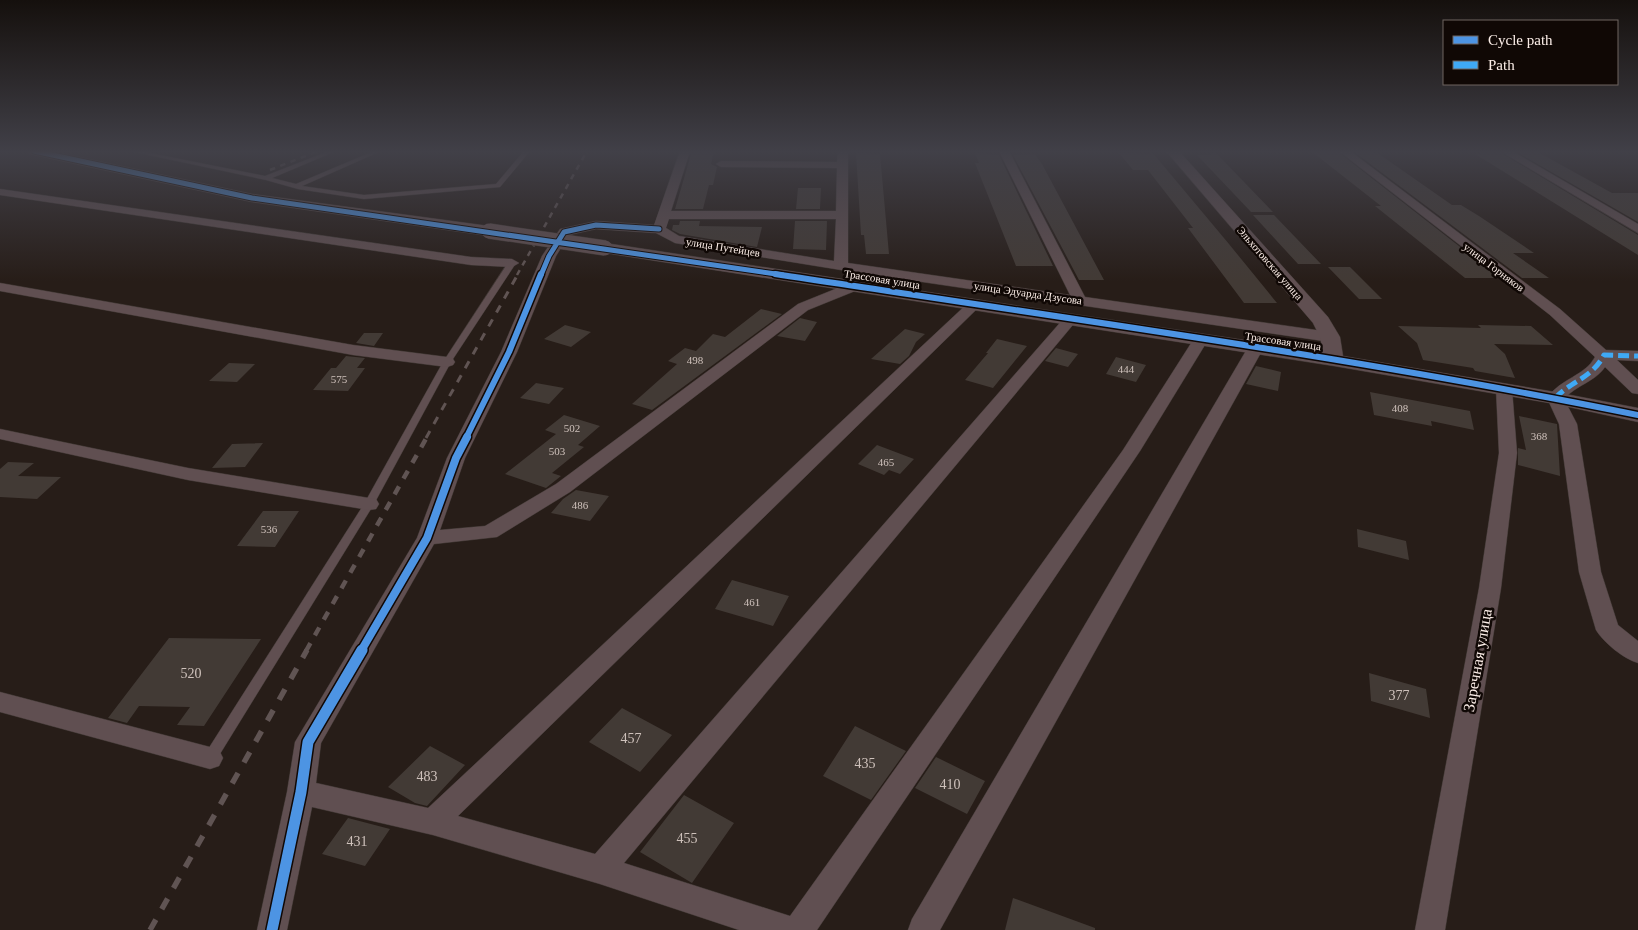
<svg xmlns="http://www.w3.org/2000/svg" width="1638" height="930" font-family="'Times New Roman',serif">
<rect width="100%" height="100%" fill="#271d18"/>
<!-- building -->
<path fill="#423a35" d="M692,151H714L711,164L717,167L713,185H709L703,209H675Z
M1311,151H1337L1500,278H1465L1375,206H1381Z
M1353,151H1372L1379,154L1452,205H1461L1479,216L1534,253H1513L1549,278H1522Z
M1475,151H1498L1638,235V255L1475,154H1481Z
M1515,151H1536L1612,193H1638V222Z
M1152,152L1229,244L1277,303H1244L1188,228H1193L1148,170H1133L1119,153L1149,154Z
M1213,152L1218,155L1273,212H1251L1197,155H1210Z
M856,153L880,154L889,254H866L864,235H861Z
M975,153L999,155L1053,266H1016L975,163H979Z
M1035,154L1042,164L1104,280H1079L1013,155Z
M798,188H821L820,209H796Z
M1253,215H1274L1321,264H1298Z
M680,221H700L699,226L762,227L757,247L680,234L672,230L673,225H679Z
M795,221H827L826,250L793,249Z
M1328,267H1350L1382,299H1359Z
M761,309L782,314L652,410L632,404L677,364L668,361L685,348L696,351L713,334L725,337Z
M800,318L817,322L805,341L777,336Z
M565,325L591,332L571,347L544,339Z
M1478,325L1531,326L1553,345L1494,344L1505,354L1515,378L1475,371L1473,368L1423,360L1417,343L1398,326L1481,328Z
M905,329L925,334L916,342L909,356L900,364L871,359Z
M364,333H383L374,346L356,343Z
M997,339L1027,346L993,388L965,380L988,353H986Z
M1056,348L1078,354L1068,367L1045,361Z
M346,356L365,358L357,368H365L348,391L313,390L331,368H336Z
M1116,357L1146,365L1136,382L1106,374Z
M229,363L255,364L237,382L209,381Z
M1256,366L1281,372L1278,391L1246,384Z
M536,383L564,388L549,404L520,398Z
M1370,392L1470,411L1474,430L1431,421L1432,426L1374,415Z
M564,415L600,426L578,445L584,447L552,473L561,476L546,488L505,474L556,434L545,430Z
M1519,416L1557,424L1560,476L1518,465V448L1526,450Z
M263,443L245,467L212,468L232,444Z
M877,445L914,459L900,474L889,470L884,475L858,464Z
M8,462L34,463L18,476L61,477L37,499L0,497V469Z
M576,490L609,496L590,521L551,513L563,499Z
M263,511H299L275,547L237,546Z
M1357,529L1406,541L1409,560L1358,547Z
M732,580L789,596L773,626L715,609Z
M169,638L261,639L204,726L177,725L190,707L139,706L127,723L108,718Z
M1369,673L1426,689L1430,718L1371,701Z
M622,708L672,735L640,772L589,742Z
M855,726L906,751L871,800L823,776Z
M430,746L465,765L427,806L415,803L388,787Z
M936,757L985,781L967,814L915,788Z
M684,795L734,823L692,883L640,852Z
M348,818L390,829L365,866L322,854Z
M1013,898L1095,928V930H1005Z"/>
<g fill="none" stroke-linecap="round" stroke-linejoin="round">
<defs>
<path id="service" d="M130,151H140L265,176L329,151H336L272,178L296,184L374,151H381L302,186L364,195L496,184L524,151H530L500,187L364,199L298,189L266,180Z
M509,261L516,263L451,362L374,504L215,762L210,764L205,762L203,758L205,754L364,504L443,362Z"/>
<path id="minor" d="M680,151H690L671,211H836L837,168L721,167L716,164L721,161L837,162L838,151H848V263L1070,295L999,151H1009L1085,297L1330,332L1335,334L1338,337L1335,340L1330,342L841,270L675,243L656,233L596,229L569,235L556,256L517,352L465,458L440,530L485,526L556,484L798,304L850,283L855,282L862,286L860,289L808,310L570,492L497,537L434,544L321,743L316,783L428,808L968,303H978L980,306L458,816L595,854L1065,317H1075L1077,320L624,863L790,916L1123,450L1195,337H1205L1208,340L1140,451L817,930H739L600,884L433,835L312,807L287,930H257L287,792L295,742L417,538L447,458L501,352L542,256L560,229L596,221L654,225ZM669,219H836L834,261L679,236L666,228Z
M1339,151H1350L1560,309L1606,350L1638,351V361L1617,360L1638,380V394L1632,393L1605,367C1595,382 1576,385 1564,399L1577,424L1601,572L1618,625L1638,641V663C1624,659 1604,643 1596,630L1579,572L1559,424L1547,398C1561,378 1585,376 1595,357L1550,315Z
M1500,151H1512L1638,224V233Z
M0,189L471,257L512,259L519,263L512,267L471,265L0,195Z
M0,283L353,345L447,357L453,359L455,362L453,365L447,367L353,355L0,291Z
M1255,344L1261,346L1263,349L940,930H908L912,919L1247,349L1249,346Z
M1504,384L1510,385L1512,389L1517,453L1501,588L1445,930H1415L1479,588L1499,453L1496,389L1498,385Z
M0,429L188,468L369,498L376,499L379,504L376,509L369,510L188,480L0,439Z
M0,692L210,747L219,750L223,758L219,766L210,769L0,712Z"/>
<path id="tertiary" d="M28,151H51L252,194L489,226L495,228L497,231L495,234L489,236L252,202L34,155L29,154Z
M1166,151H1179L1328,317L1340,337L1343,356L1555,392L1638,408V422L1555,404L1334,366L605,253L599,252L597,248L599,244L605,243L1323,352L1320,337L1313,323Z"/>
</defs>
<!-- service casing -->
<use href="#service" stroke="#3f3733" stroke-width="1"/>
<!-- minor casing -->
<use href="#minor" stroke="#3f3733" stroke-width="1"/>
<!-- tertiary casing -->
<use href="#tertiary" stroke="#3f3733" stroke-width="1"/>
<!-- service -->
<use href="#service" fill="#604f51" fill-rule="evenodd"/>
<!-- minor -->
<use href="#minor" fill="#604f51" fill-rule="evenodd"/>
<!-- tertiary -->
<use href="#tertiary" fill="#604f51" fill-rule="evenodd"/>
<!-- rail-far3 -->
<path stroke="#605453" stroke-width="2.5" stroke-dasharray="5.5 5.5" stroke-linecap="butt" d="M270,170L318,151
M517,275L587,151"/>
<!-- rail-far2 -->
<path stroke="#605453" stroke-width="3" stroke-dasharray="8 8" stroke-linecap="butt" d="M426,438L518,274"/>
<!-- rail-far1 -->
<path stroke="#605453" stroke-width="4.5" stroke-dasharray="9 9" stroke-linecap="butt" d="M306,651L427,437"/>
<!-- rail -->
<path stroke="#605453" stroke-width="5.5" stroke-dasharray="12 12" stroke-linecap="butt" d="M150,930L307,650"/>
<defs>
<path id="tertiary-bridge" d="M489,231L605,248"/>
</defs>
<!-- tertiary-bridge casing -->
<use href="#tertiary-bridge" stroke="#3f3733" stroke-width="16" stroke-linecap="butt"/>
<!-- tertiary-bridge -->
<use href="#tertiary-bridge" stroke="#604f51" stroke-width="15"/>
<!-- quiet -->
<path stroke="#3fa9f5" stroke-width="5" stroke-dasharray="11 5" stroke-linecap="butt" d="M1555,398C1573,380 1592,378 1604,355L1638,356"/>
<defs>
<path id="cycleway-far3" d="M34,151L252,198L783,275
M541,275L549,256L564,232L596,225L659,229"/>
<path id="cycleway-far2" d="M775,274C1063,318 1353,357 1638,415
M466,438L509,352L541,274"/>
<path id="cycleway-far1" d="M361,651L427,538L456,458L467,437"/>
<path id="cycleway" d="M272,930L301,792L308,742L362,650"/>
</defs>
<!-- cycleway-far3 casing -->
<use href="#cycleway-far3" stroke="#100805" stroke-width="7"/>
<!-- cycleway-far2 casing -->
<use href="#cycleway-far2" stroke="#100805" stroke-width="9"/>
<!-- cycleway-far1 casing -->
<use href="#cycleway-far1" stroke="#100805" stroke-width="11"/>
<!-- cycleway casing -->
<use href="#cycleway" stroke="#100805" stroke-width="14"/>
<!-- cycleway-far3 -->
<use href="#cycleway-far3" stroke="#4d94e3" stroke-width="5"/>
<!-- cycleway-far2 -->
<use href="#cycleway-far2" stroke="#4d94e3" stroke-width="6"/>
<!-- cycleway-far1 -->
<use href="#cycleway-far1" stroke="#4d94e3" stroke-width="8"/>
<!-- cycleway -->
<use href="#cycleway" stroke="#4d94e3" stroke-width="11"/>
</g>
<!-- sky -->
<linearGradient id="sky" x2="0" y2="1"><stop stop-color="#15100d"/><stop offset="0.54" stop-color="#414048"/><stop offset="1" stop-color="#414048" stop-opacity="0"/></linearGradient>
<rect width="1638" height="281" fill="url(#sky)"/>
<g text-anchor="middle" stroke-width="5" stroke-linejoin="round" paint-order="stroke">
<!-- far-street labels -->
<g font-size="11" fill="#fceee8" stroke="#100805">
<text transform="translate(723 247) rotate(9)" y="4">улица Путейцев</text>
<text transform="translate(1270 263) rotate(49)" y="4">Эльхотовская улица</text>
<text transform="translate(1494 267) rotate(37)" y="4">улица Горняков</text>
<text transform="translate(882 279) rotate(9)" y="4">Трассовая улица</text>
<text transform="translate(1028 293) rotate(8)" y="4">улица Эдуарда Дзусова</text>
<text transform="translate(1283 341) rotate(8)" y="4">Трассовая улица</text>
</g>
<!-- number labels -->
<g font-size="11" fill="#cec1bb">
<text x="695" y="364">498</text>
<text x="1126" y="373">444</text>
<text x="339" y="383">575</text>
<text x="1400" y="412">408</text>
<text x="572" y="432">502</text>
<text x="1539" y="440">368</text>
<text x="557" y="455">503</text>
<text x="886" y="466">465</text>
<text x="580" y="509">486</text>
<text x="269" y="533">536</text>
<text x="752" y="606">461</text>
</g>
<!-- near-number labels -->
<g font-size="14" fill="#cec1bb">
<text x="191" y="678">520</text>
<text x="1399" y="700">377</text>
<text x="631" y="743">457</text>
<text x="865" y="768">435</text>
<text x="427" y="781">483</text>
<text x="950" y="789">410</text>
<text x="687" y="843">455</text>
<text x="357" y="846">431</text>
</g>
<!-- near-street labels -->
<g font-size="16" fill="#fceee8" stroke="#100805">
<text transform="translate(1477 660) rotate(-80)" y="6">Заречная улица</text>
</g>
</g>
<!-- legend -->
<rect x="1443" y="20" width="175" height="65" fill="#100805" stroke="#6e6460"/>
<rect x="1453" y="36" width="25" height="8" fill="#4d94e3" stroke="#6e6460"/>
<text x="1488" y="45" font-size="15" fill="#fceee8">Cycle path</text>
<rect x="1453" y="61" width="25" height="8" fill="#3fa9f5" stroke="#6e6460"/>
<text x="1488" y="70" font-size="15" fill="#fceee8">Path</text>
</svg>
